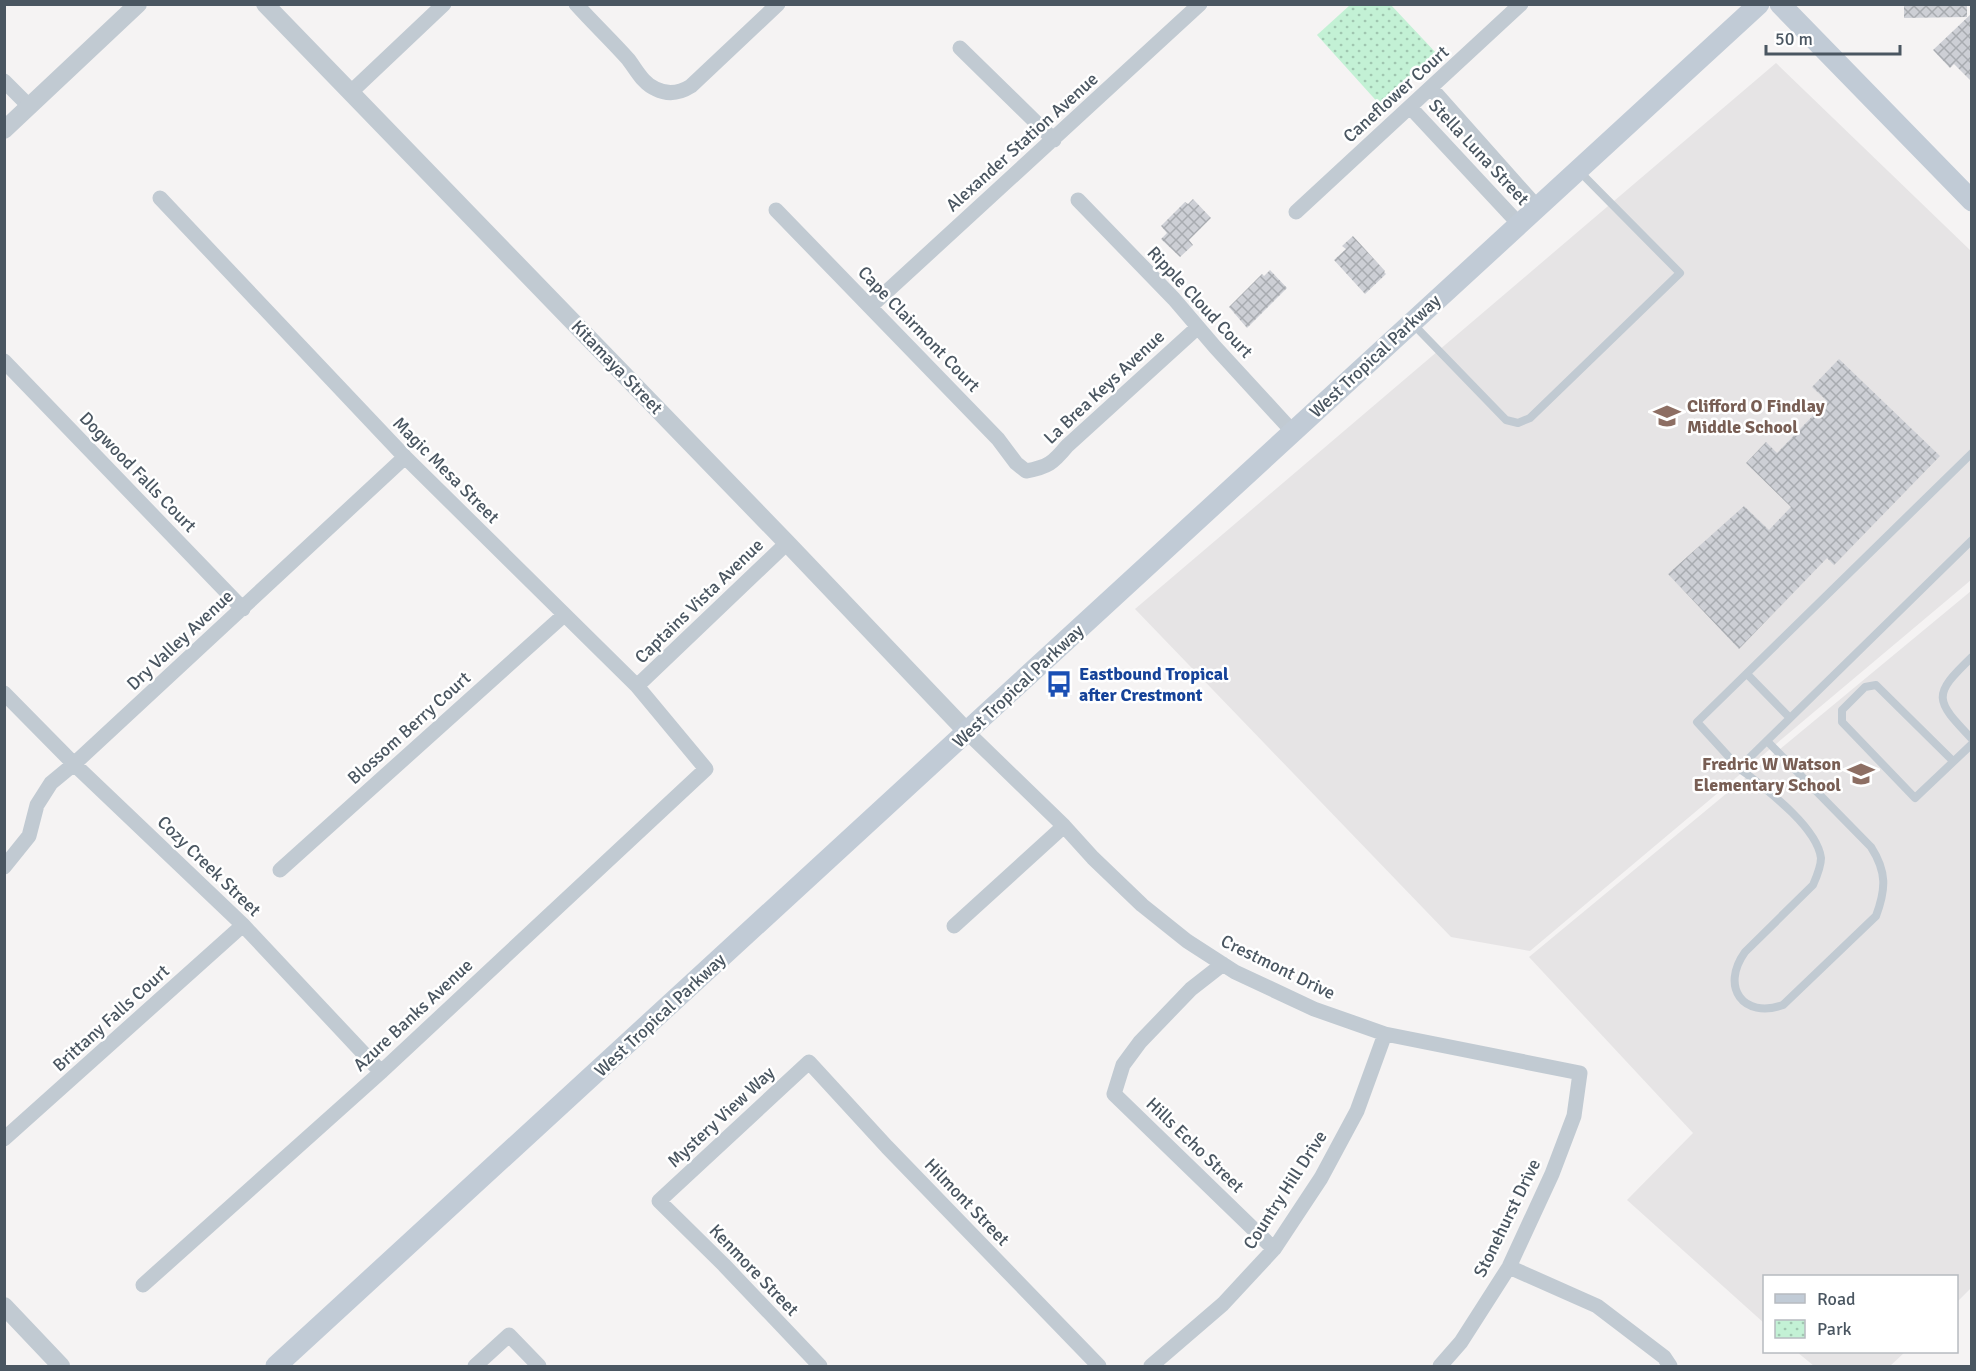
<svg xmlns="http://www.w3.org/2000/svg" width="1976" height="1371" font-family="Signika,sans-serif">
<defs>
<pattern id="park-dots" width="8" height="8" patternUnits="userSpaceOnUse" patternTransform="scale(1.5)"><rect width="8" height="8" fill="#c3f1d5"/><path d="M2 2h.1M6 6h.1" fill="none" stroke="#a0c6b0" stroke-width="1.8" stroke-linecap="round"/></pattern>
<pattern id="building-cross-hatch" width="8" height="8" patternUnits="userSpaceOnUse" patternTransform="scale(1.5)"><rect width="8" height="8" fill="#cdcfd5"/><path d="M0 0l8 8M0 8l8-8" fill="none" stroke="#a8abb0"/></pattern>
</defs>
<rect width="100%" height="100%" fill="#f5f3f3"/>
<!-- education -->
<path fill="#e6e4e5" d="M1776,63L1971,251V580L1530,951L1451,937L1135,609Z
M1971,591L1972,1287L1957,1302L1956,1276H1764V1323L1627,1200L1693,1133L1529,957Z
M1797,1352H1905L1890,1366H1814Z"/>
<!-- park -->
<path fill="url(#park-dots)" d="M1350,5H1391L1437,54L1381,106L1317,35Z"/>
<!-- building -->
<path fill="url(#building-cross-hatch)" d="M1904,4H1967V17L1904,18Z
M1971,14V81L1954,64L1950,68L1933,50Z
M1193,199L1211,218L1189,240L1193,245L1180,257L1161,239L1167,233L1161,226L1185,202L1188,204Z
M1353,236L1385,271L1384,272L1386,274L1365,294L1334,260L1346,249L1342,246Z
M1270,270L1287,288L1247,328L1229,307L1262,274L1264,276Z
M1839,359L1940,456L1834,565L1827,558L1739,649L1668,574L1744,506L1769,530L1791,507L1746,463L1766,442L1777,453L1827,401L1812,387Z"/>
<g fill="none" stroke-linecap="round" stroke-linejoin="round">
<!-- service -->
<path stroke="#c1cad2" stroke-width="8" d="M1413,324L1506,420L1518,423L1530,418L1680,273L1580,172
M1972,453L1697,722L1739,768L1972,540
M1972,657C1931,696 1935,700 1972,739
M1747,674L1790,718
M1953,761L1876,685L1865,687L1842,710V722L1915,798L1972,744
M1739,768C1763,787 1817,826 1821,858C1821,867 1817,876 1813,885L1745,952C1720,987 1743,1019 1783,1005L1876,916C1886,889 1887,872 1871,847L1767,741"/>
<!-- minor -->
<path stroke="#c1cad2" stroke-width="15" d="M576,4C593,23 611,40 628,59C636,69 643,84 656,89C668,95 680,93 691,86L778,4
M960,48L1054,140
M4,81L30,107
M1431,88L1537,207
M351,92L444,4
M1410,107L1519,224
M1078,200L1174,299L1215,347L1293,432
M776,210L998,439L1016,463L1026,471C1048,467 1053,463 1067,446L1198,327
M1296,212L1521,4
M870,307L1200,4
M4,361L243,609
M637,686L787,543
M4,693L74,764L243,925L381,1072
M968,733L1064,826L1093,858L1142,905L1187,941L1235,972L1314,1009L1385,1034L1580,1073L1574,1116L1552,1174L1509,1267L1461,1342L1440,1366
M4,867L29,836L37,805L51,783L74,764L405,457
M280,870L564,615
M954,926L1064,826
M1223,964L1191,989L1140,1042L1123,1065L1114,1094L1274,1249
M4,1139L243,925
M1509,1267L1597,1306L1664,1357L1670,1366
M143,1285L381,1072L706,769L637,686L405,457L160,198
M475,1366L509,1335L539,1366
M820,1366L724,1265L659,1201L809,1062L887,1147L1099,1366
M1151,1366L1223,1304L1274,1249L1321,1178L1357,1111L1385,1034"/>
<!-- tertiary -->
<path stroke="#c1cad2" stroke-width="18" d="M265,4L787,543L968,733
M4,130L138,4
M4,1306L61,1366"/>
<!-- secondary -->
<path stroke="#c1cbd6" stroke-width="21" d="M1780,4L1972,201
M276,1366L1759,4"/>
</g>
<!-- icons -->
<defs>
<symbol id="school-bare" viewBox="-9 -9 18 18"><path d="M0-5L7-2L0 1L-7-2ZM-4 1L0 2.5L4 1V4Q0 6-4 4Z" fill="#8d6e63" stroke="#fff" stroke-width="2.5" paint-order="stroke"/></symbol>
<symbol id="bus-bare" viewBox="-9 -9 18 18"><path d="M-5-6H5V4H4V6H2V4H-2V6H-4V4H-5ZM-3.5-4V0h7V-4ZM-3.5 1.2v1.5H-2V1.2ZM2 1.2v1.5H3.5V1.2Z" fill="#1a4fb4" stroke="#fff" stroke-width="2.5" paint-order="stroke"/></symbol>
</defs>
<g fill-rule="evenodd">
<use href="#school-bare" x="1648" y="397" width="38" height="38"/>
<use href="#bus-bare" x="1040" y="665" width="38" height="38"/>
<use href="#school-bare" x="1842" y="755" width="38" height="38"/>
</g>
<g text-anchor="middle" stroke-width="5" stroke-linejoin="round" paint-order="stroke">
<!-- street labels -->
<g font-size="18" fill="#4a5661" stroke="#fff">
<text transform="translate(1396 94) rotate(-42)" y="6">Caneflower Court</text>
<text transform="translate(1022 142) rotate(-42)" y="6">Alexander Station Avenue</text>
<text transform="translate(1479 152) rotate(47)" y="6">Stella Luna Street</text>
<text transform="translate(1200 302) rotate(47)" y="6">Ripple Cloud Court</text>
<text transform="translate(919 329) rotate(46)" y="6">Cape Clairmont Court</text>
<text transform="translate(1375 356) rotate(-43)" y="6">West Tropical Parkway</text>
<text transform="translate(617 367) rotate(46)" y="6">Kitamaya Street</text>
<text transform="translate(1104 387) rotate(-43)" y="6">La Brea Keys Avenue</text>
<text transform="translate(446 470) rotate(45)" y="6">Magic Mesa Street</text>
<text transform="translate(138 472) rotate(46)" y="6">Dogwood Falls Court</text>
<text transform="translate(699 601) rotate(-44)" y="6">Captains Vista Avenue</text>
<text transform="translate(180 640) rotate(-43)" y="6">Dry Valley Avenue</text>
<text transform="translate(1018 686) rotate(-43)" y="6">West Tropical Parkway</text>
<text transform="translate(409 728) rotate(-42)" y="6">Blossom Berry Court</text>
<text transform="translate(209 866) rotate(44)" y="6">Cozy Creek Street</text>
<text transform="translate(1278 967) rotate(26)" y="6">Crestmont Drive</text>
<text transform="translate(413 1015) rotate(-43)" y="6">Azure Banks Avenue</text>
<text transform="translate(660 1015) rotate(-43)" y="6">West Tropical Parkway</text>
<text transform="translate(111 1018) rotate(-42)" y="6">Brittany Falls Court</text>
<text transform="translate(721 1117) rotate(-43)" y="6">Mystery View Way</text>
<text transform="translate(1195 1145) rotate(44)" y="6">Hills Echo Street</text>
<text transform="translate(1285 1190) rotate(-57)" y="6">Country Hill Drive</text>
<text transform="translate(967 1202) rotate(46)" y="6">Hilmont Street</text>
<text transform="translate(1507 1218) rotate(-64)" y="6">Stonehurst Drive</text>
<text transform="translate(754 1270) rotate(46)" y="6">Kenmore Street</text>
</g>
<!-- education labels -->
<g font-size="18" font-weight="bold" fill="#785e54" stroke="#fff" text-anchor="start">
<text x="1687" y="412">Clifford O Findlay<tspan x="1687" dy="21">Middle School</tspan></text>
<text x="1841" y="770" text-anchor="end">Fredric W Watson<tspan x="1841" dy="21">Elementary School</tspan></text>
</g>
<!-- transit labels -->
<g font-size="18" font-weight="bold" fill="#164399" stroke="#fff" text-anchor="start">
<text x="1079" y="680">Eastbound Tropical<tspan x="1079" dy="21">after Crestmont</tspan></text>
</g>
</g>
<!-- border -->
<rect width="1976" height="1371" fill="none" stroke="#4a5661" stroke-width="12"/>
<!-- legend -->
<rect x="1763" y="1275" width="195" height="78" fill="#ffffff" stroke="#b7bbc0" stroke-width="1.5"/>
<rect x="1775" y="1294" width="30" height="9" fill="#c1cbd6" stroke="#b7bbc0" stroke-width="1.5"/>
<text x="1817" y="1305" font-size="18" fill="#4a5661">Road</text>
<rect x="1775" y="1320" width="30" height="18" fill="url(#park-dots)" stroke="#b7bbc0" stroke-width="1.5"/>
<text x="1817" y="1335" font-size="18" fill="#4a5661">Park</text>
<!-- scale -->
<path d="M1766 45v9h134v-9" fill="none" stroke="#4a5661" stroke-width="3"/>
<text x="1775" y="45" font-size="18" fill="#4a5661" stroke="#ffffff" stroke-width="4.5" paint-order="stroke">50 m</text>
</svg>
